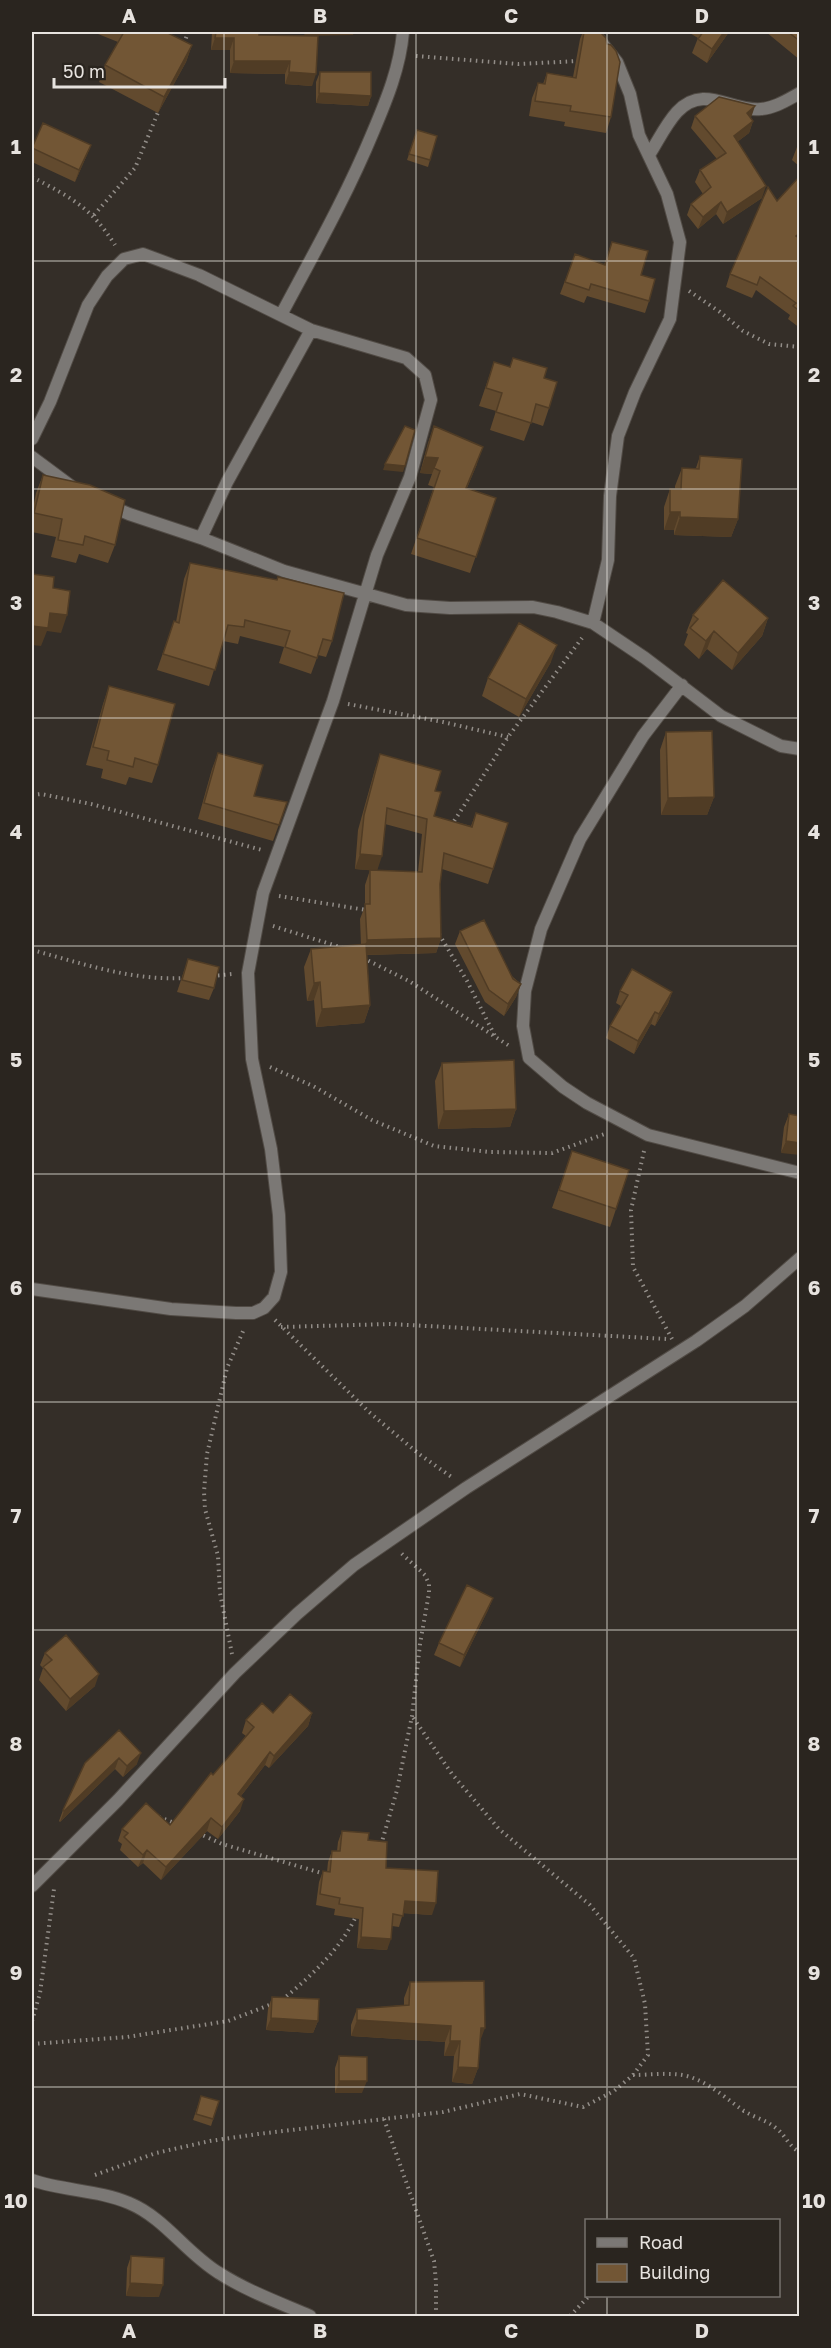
<svg xmlns="http://www.w3.org/2000/svg" width="831" height="2348" font-family="'Golos Text',sans-serif">
<rect width="100%" height="100%" fill="#342e28"/>
<g fill="none" stroke-linecap="round" stroke-linejoin="round">
<defs>
<path id="minor" d="M649,155C658,141 666,124 677,112C704,83 731,112 761,109C775,108 787,100 800,93
M281,315C313,255 347,195 373,132C387,99 400,67 403,32
M32,439L50,402L88,305L107,276L124,259L143,254L199,275L311,330L406,358L425,375L431,400L410,477L377,555L333,701L263,893L248,973L252,1059L271,1149L279,1215L281,1272L274,1297L264,1308L253,1313H236L171,1309L32,1289
M32,457L71,486
M108,505L129,514L201,538L284,571L406,605L450,608L533,607L557,612L593,623L645,658L721,716L781,746L800,749
M201,538L227,482L311,330
M593,623L608,560L610,496L618,436L635,392L670,319L680,242L667,194L639,135L630,94L617,62L593,32
M682,685L643,736L580,839L541,929L525,991L523,1026L529,1058L563,1087L587,1103L648,1135L800,1173
M32,1886L118,1800L235,1673L297,1614L354,1565L466,1488L696,1341L745,1306L800,1258
M32,2180C63,2191 99,2190 129,2203C165,2218 186,2253 219,2273C247,2291 280,2303 310,2316"/>
</defs>
<!-- minor casing -->
<use href="#minor" stroke="#514b45" stroke-width="14"/>
<!-- path -->
<path stroke="#928d88" stroke-width="4" stroke-dasharray="1.5 4.5" stroke-linecap="butt" d="M184,44L188,32
M416,56L518,64L579,61
M32,177C70,197 91,207 115,245
M94,215L135,168L159,110
M689,291L720,312L743,331L769,344L800,347
M348,704L443,722L508,737
M32,795L41,794L91,804L262,850
M451,826L508,737L582,638
M279,896L366,910
M273,926L343,948
M439,934L467,981L496,1038
M32,950C81,963 132,981 184,978
M363,958L409,981L511,1047
M212,976L232,974
M270,1067L313,1086L372,1120L434,1146L490,1152L552,1153L607,1133
M644,1151L631,1210L633,1267L672,1339
M275,1320L369,1412L419,1454L453,1478
M281,1327L390,1324L667,1339
M232,1654L220,1593L218,1556L205,1509L204,1492L207,1454L227,1368L244,1329
M159,1817L177,1824
M198,1833L222,1844L325,1874
M381,1845L397,1790L412,1716L420,1644L429,1593V1584L425,1575L401,1553
M282,2000C310,1977 342,1948 357,1914
M32,2021L40,1993L54,1889
M32,2044L127,2037L228,2021L272,2004
M633,2075C652,2075 676,2071 693,2078C712,2085 728,2100 744,2111C755,2118 767,2120 777,2129C786,2136 789,2147 800,2152
M384,2119L434,2261L436,2282V2316
M95,2175L156,2153L210,2141L258,2134L443,2112L520,2094L583,2107L614,2091L633,2075L648,2055L645,2004L634,1958L590,1905L499,1829L452,1774L412,1716
M570,2316L589,2296"/>
<!-- minor -->
<use href="#minor" stroke="#7b7875" stroke-width="12"/>
</g>
<!-- wall -->
<path fill="#624a2e" fill-rule="evenodd" d="M93,32H166L192,45L186,62L158,113L99,82L105,65L118,42Z
M212,32H259V35L318,36L312,86L285,84V74L230,73V50H211Z
M583,32H600L611,117L606,133L564,126L565,122L529,116L532,98L538,83L543,84L547,73L573,77L580,39Z
M688,32H729L707,63L692,53L698,38Z
M766,32H800V60Z
M320,72L371,96L368,106L316,103V82Z
M695,116L751,118L753,121L749,133L737,142L762,198L723,224L716,214L698,229L687,215L691,204L703,194L695,182L700,170L717,159L691,128Z
M43,123L91,145L86,157L75,182L32,162V149Z
M417,130L430,160L428,167L407,160Z
M800,145V167L792,160L797,147Z
M800,176V328L788,319L790,315L756,290L752,298L726,287L730,274L777,201Z
M612,242L641,275L649,301L645,313L587,296L584,303L560,294L575,254L604,265Z
M494,362L544,378L549,408L543,426L531,422L524,441L490,430L496,411L479,406Z
M434,426L477,464L467,488L496,498L470,573L411,554L434,487L428,485L432,474L420,473L428,443Z
M700,456L738,519L731,537L674,535V530H664V507L670,489H675V486L682,468H696Z
M43,475L115,545L108,563L79,554L76,563L51,557L56,537L32,532V514L36,493Z
M190,563L332,641L326,657L318,655L311,674L279,663L284,647L240,636L238,644L223,641L209,686L157,670L174,621L176,622L184,579Z
M693,615L768,618L762,636L732,670L707,649L699,659L684,645L688,634L686,633Z
M551,662L519,717L482,696L488,678Z
M109,686L158,765L152,783L129,777L126,785L101,778L103,769L86,765L103,704Z
M666,732L714,797L707,815H661L660,750Z
M218,753L254,796L287,802L273,841L198,819L212,769Z
M380,754L435,791L434,816L471,826L476,813L493,869L488,884L442,869L440,884L441,938L436,953L366,955L370,1005L364,1023L316,1027L314,1000L307,1001L304,967L311,949L361,945L360,919L365,906V885L370,870L355,869L358,830L375,769ZM385,824L422,834L418,872L377,870Z
M460,931L521,984L516,997L504,1016L485,1002L455,944Z
M188,959L214,988L209,1000L177,992Z
M620,991L672,992L668,1004L655,1026L651,1024L634,1054L606,1038L610,1026L621,1006L616,1003Z
M442,1063L516,1109L510,1127L438,1129L435,1081Z
M789,1114L800,1116L781,1153L784,1127Z
M572,1151L616,1209L610,1227L552,1208Z
M493,1598L488,1610L460,1667L434,1655L439,1643Z
M45,1653L95,1686L66,1711L39,1680L43,1668L40,1665Z
M273,1713H312L308,1726L269,1768L265,1765L241,1796L240,1811L218,1839L207,1831L161,1880L143,1863L138,1867L120,1850L122,1844L118,1841L122,1829L170,1825L246,1736L242,1733L246,1720Z
M119,1730L137,1764L123,1777L115,1769L60,1822L59,1821L63,1810Z
M342,1831L368,1840L386,1868L432,1915L403,1913L399,1927L392,1926L387,1950L357,1948L359,1919L334,1915L335,1909L316,1905L319,1882L323,1871L327,1872L328,1862L332,1851H337L338,1842Z
M410,1982L480,2042L478,2068L472,2084L452,2082L454,2056H444L445,2042L351,2036V2025L357,2009L404,2005V1998Z
M272,1997L318,2021L313,2033L266,2030L268,2009Z
M339,2056L362,2093H335V2068Z
M201,2096L219,2101L211,2126L193,2120Z
M131,2256L159,2297L126,2296L127,2268Z"/>
<!-- shaded-wall -->
<path fill="#503c25" d="M305,32H354L353,35L304,36Z
M724,32H729L707,63L712,49Z
M215,38H234L230,50H211Z
M192,45L186,62L158,113L164,97Z
M234,61H290L285,74L230,73Z
M289,72L316,74L312,86L285,84Z
M319,93L371,96L368,106L316,103Z
M755,106L751,118L742,125L747,113Z
M753,121L749,133L729,148L734,136Z
M91,145L86,157L75,182L79,170Z
M766,186L762,198L723,224L727,212Z
M721,202L716,214L698,229L703,217Z
M483,447L477,464L460,504L466,488Z
M425,457L438,458L432,474L420,473Z
M385,464L405,466L403,472L383,470Z
M670,512H680L674,530H664Z
M680,517L738,519L731,537L674,535Z
M50,613L67,615L61,633L47,631L41,646L32,645V626Z
M768,618L762,636L732,670L738,653Z
M714,631L707,649L699,659L706,641Z
M557,645L551,662L519,717L526,699Z
M714,797L707,815H661L668,798Z
M360,854L382,856L377,871L355,869Z
M441,938L436,953L361,955L367,940Z
M320,982L314,1000L307,1001L314,983Z
M521,984L516,997L504,1016L508,1004Z
M672,992L668,1004L655,1026L659,1014Z
M370,1005L364,1023L316,1027L322,1009Z
M655,1012L651,1024L634,1054L638,1041Z
M516,1109L510,1127L438,1129L444,1111Z
M786,1141L800,1143V1155L781,1153Z
M493,1598L488,1610L460,1667L464,1655Z
M99,1674L95,1686L66,1711L70,1699Z
M312,1713L308,1726L269,1768L274,1756Z
M270,1752L265,1765L233,1806L238,1794Z
M141,1753L137,1764L123,1777L127,1766Z
M119,1758L115,1769L60,1822L64,1811Z
M244,1799L240,1811L218,1839L222,1827Z
M211,1818L207,1831L161,1880L166,1867Z
M147,1850L143,1863L138,1867L143,1855Z
M405,1901L436,1903L432,1915L401,1913Z
M361,1937L391,1939L387,1950L357,1948Z
M271,2018L318,2021L313,2033L266,2030Z
M357,2020L451,2026L445,2042L351,2036Z
M481,2028H485L479,2044Z
M450,2041H460L454,2056H444Z
M458,2067L478,2068L472,2084L452,2082Z
M339,2081H367L362,2093H335Z
M130,2283L163,2285L159,2297L126,2296Z"/>
<!-- building -->
<path fill="#725635" stroke="#503c25" stroke-width="1.5" d="M124,32H166L192,45L164,97L105,65Z
M216,32H259V35L318,36L316,74L289,72L290,61H234V38H215Z
M584,32H600L606,38L607,44L611,45L616,51L620,62L611,117L570,111L571,106L535,101L538,83L545,84L547,73L576,78Z
M703,32H724L712,49L698,39Z
M788,32H800V41Z
M320,72H371V96L319,93Z
M719,97L755,106L747,113L753,121L734,136L766,186L727,212L721,202L703,217L691,204L711,187L700,170L726,153L695,116Z
M43,123L91,145L79,170L32,148Z
M417,130L437,136L430,160L409,154Z
M800,176V233L796,236L800,239V311L793,306L796,303L760,277L757,285L730,274L768,187L777,201Z
M612,242L648,251L641,275L655,279L649,301L591,284L589,290L565,282L575,254L605,265Z
M513,358L547,368L544,378L557,382L549,408L536,404L531,423L496,412L502,393L486,388L494,362L510,367Z
M405,426L415,430L405,466L385,464Z
M434,426L483,447L466,488L496,498L476,557L417,538L440,471L434,468L438,458L425,457Z
M700,456L742,459L738,519L680,517V512H670V489H681L682,468L699,469Z
M43,475L90,485L125,500L115,545L85,536L83,545L58,540L62,519L34,513Z
M190,563L277,580L278,577L344,593L332,641L323,639L317,658L285,647L290,631L245,620L244,627L228,625L215,670L163,654L174,621L179,623Z
M32,574L54,577L53,588L70,591L67,615L50,613L48,628L32,626Z
M723,580L768,618L738,653L714,631L706,641L690,628L698,619L693,615Z
M519,623L557,645L526,699L488,678Z
M109,686L175,704L158,765L135,758L133,767L107,760L109,751L93,747Z
M712,731L714,797L668,798L666,732Z
M218,753L263,765L254,796L287,802L279,825L204,803Z
M380,754L441,771L435,791L441,792L434,816L472,827L476,813L508,823L493,869L444,853L440,884L441,938L367,940L365,904H370V870L422,872L427,819L387,808L382,856L360,854L364,815Z
M484,920L513,979L521,984L508,1004L489,990L460,931Z
M366,944L370,1005L322,1009L320,982L314,983L311,949Z
M188,959L219,967L214,988L182,980Z
M632,969L672,992L659,1014L655,1012L638,1041L610,1026L628,995L620,991Z
M514,1060L516,1109L444,1111L442,1063Z
M789,1114L800,1116V1143L786,1141Z
M572,1151L629,1170L616,1209L559,1190Z
M467,1585L493,1598L464,1655L439,1643Z
M66,1635L99,1674L70,1699L43,1667L52,1660L45,1653Z
M290,1694L312,1713L274,1756L270,1752L238,1794L244,1799L222,1827L211,1818L166,1867L147,1850L143,1855L124,1837L128,1833L122,1829L146,1803L170,1825L211,1773L213,1775L254,1727L246,1720L262,1703L273,1713Z
M119,1730L141,1753L127,1766L119,1758L64,1811L63,1810L85,1763Z
M342,1831L369,1833L368,1840L387,1842L386,1868L438,1871L436,1903L405,1901L403,1916L393,1914L391,1939L361,1937L363,1908L339,1904L340,1898L320,1894L323,1871L330,1872L332,1851H340Z
M484,1981L485,2028H481L478,2068L458,2067L460,2041H450L451,2026L357,2020V2009L409,2005L410,1982Z
M272,1997L319,1999L318,2021L271,2018Z
M339,2056L367,2057V2081H339Z
M201,2096L219,2101L213,2119L196,2114Z
M131,2256L164,2258L163,2285L130,2283Z"/>
<!-- grid -->
<path fill="none" stroke="#e7e3df" stroke-width="1.5" stroke-opacity="0.55" d="M224,32V2316M416,32V2316M607,32V2220M32,261H800M32,489H800M32,718H800M32,946H800M32,1174H800M32,1402H800M32,1630H800M32,1859H800M32,2087H800M607,2296V2316"/>
<!-- border -->
<rect width="831" height="2348" fill="none" stroke="#2a251f" stroke-width="66"/>
<!-- legend -->
<rect x="585" y="2219" width="195" height="78" fill="#2a251f" stroke="#76716c" stroke-width="1.5"/>
<rect x="597" y="2238" width="30" height="9" fill="#7b7875" stroke="#76716c" stroke-width="1.5"/>
<text x="639" y="2249" font-size="18" fill="#e7e3df">Road</text>
<rect x="597" y="2264" width="30" height="18" fill="#725635" stroke="#76716c" stroke-width="1.5"/>
<text x="639" y="2279" font-size="18" fill="#e7e3df">Building</text>
<!-- scale -->
<path d="M54 78v9h171v-9" fill="none" stroke="#e7e3df" stroke-width="3"/>
<text x="63" y="78" font-size="18" fill="#e7e3df" stroke="#2a251f" stroke-width="4.5" paint-order="stroke">50 m</text>
<rect x="33" y="33" width="765" height="2282" fill="none" stroke="#e7e3df" stroke-width="2"/>
<g font-size="20" text-anchor="middle" font-weight="bold" fill="#e7e3df">
<text x="129" y="23">A</text>
<text x="320" y="23">B</text>
<text x="511" y="23">C</text>
<text x="702" y="23">D</text>
<text x="16" y="154">1</text>
<text x="814" y="154">1</text>
<text x="16" y="382">2</text>
<text x="814" y="382">2</text>
<text x="16" y="610">3</text>
<text x="814" y="610">3</text>
<text x="16" y="839">4</text>
<text x="814" y="839">4</text>
<text x="16" y="1067">5</text>
<text x="814" y="1067">5</text>
<text x="16" y="1295">6</text>
<text x="814" y="1295">6</text>
<text x="16" y="1523">7</text>
<text x="814" y="1523">7</text>
<text x="16" y="1751">8</text>
<text x="814" y="1751">8</text>
<text x="16" y="1980">9</text>
<text x="814" y="1980">9</text>
<text x="16" y="2208">10</text>
<text x="814" y="2208">10</text>
<text x="129" y="2338">A</text>
<text x="320" y="2338">B</text>
<text x="511" y="2338">C</text>
<text x="702" y="2338">D</text>
</g>
</svg>
